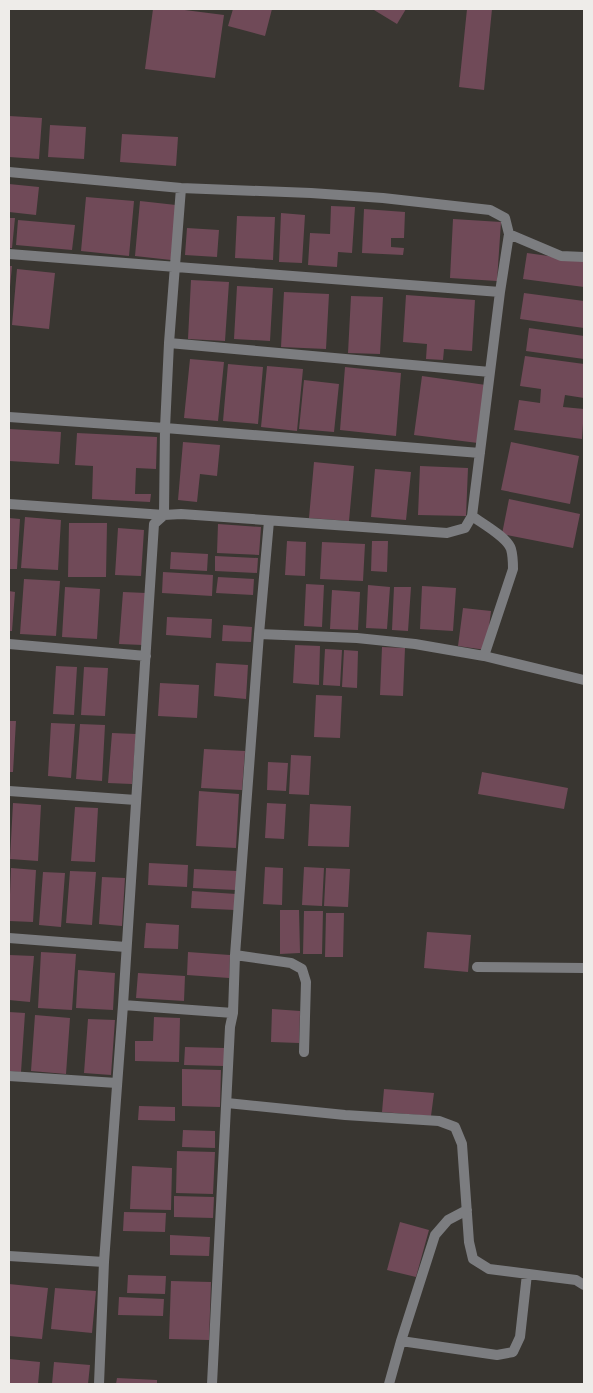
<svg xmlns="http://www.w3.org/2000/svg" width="593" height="1393" font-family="'Alegreya Sans',sans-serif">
<rect width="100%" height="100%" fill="#393631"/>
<!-- building -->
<path fill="#704a58" d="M153,9H177L224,15L215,78L145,69Z
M233,9H272L265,36L228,26Z
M375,9H406L397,24L374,10Z
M467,9H492L484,90L459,87Z
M9,116L42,118L39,159L9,157Z
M50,125L86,127L84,159L48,157Z
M122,134L178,137L176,166L120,162Z
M9,184L39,187L36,215L9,212Z
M86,197L134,201L129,256L81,251Z
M140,201L176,205L171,260L135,256Z
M331,206L355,207L352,253L338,252L337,267L308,265L310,233L330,234Z
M364,209L405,212L404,238H391V247L404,248L403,255L362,253Z
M281,213L305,215L302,263L279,262Z
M237,216L275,217L273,260L235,258Z
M9,218H15L12,248H9Z
M453,219L501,222L497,281L450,278Z
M18,220L75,225L72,250L16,245Z
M187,228L219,230L217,257L185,255Z
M527,253L584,261V287L523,279Z
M9,266H12L10,287H9Z
M17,269L55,273L49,329L12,325Z
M191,280L229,282L225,341L188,339Z
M237,286L273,288L270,341L234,339Z
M284,292L329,294L326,349L281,347Z
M524,293L584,301V328L520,319Z
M406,295L475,300L472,351L444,349L443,360L426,359L427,344L403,342Z
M351,296L383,297L380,354L348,353Z
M529,328L584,336V359L526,351Z
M525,356L584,364V398L565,395L563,407L584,409L582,439L514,430L519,400L540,403L541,389L520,386Z
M190,359L224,362L218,421L184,418Z
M228,364L263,367L258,424L223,421Z
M267,366L303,369L297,431L261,427Z
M345,367L401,373L396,436L340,430Z
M422,376L486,385L478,443L414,435Z
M304,380L339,384L334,432L299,429Z
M9,429L61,432L59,464L9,461Z
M77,433L157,437L156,469L136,468L135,494H151L150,502L92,499L93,466L75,465Z
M183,442L220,445L217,476L200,474L197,502L178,500Z
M511,442L579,456L570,504L501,490Z
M314,462L354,466L349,521L309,518Z
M420,466L468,468L466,516L418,515Z
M375,469L411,472L406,520L371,517Z
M509,499L580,514L573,548L502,534Z
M25,517L61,520L58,570L21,568Z
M9,518L20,519L17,569H9Z
M69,523H107L106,577H68Z
M218,524L261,527L259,555L217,553Z
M118,528L144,530L141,576L115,575Z
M287,541L306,542L305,576L285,575Z
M372,541H388L387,572L371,571Z
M322,542L365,544L363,581L320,579Z
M171,552L208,554L207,571L170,569Z
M215,556L258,558L257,573L215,571Z
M163,572L213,575L212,596L162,593Z
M218,577L254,579L253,595L216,593Z
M24,579L60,581L56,636L20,634Z
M306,584L324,585L322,627L304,626Z
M368,585L390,587L387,629L366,628Z
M422,586L456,588L453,631L420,629Z
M65,587L100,589L97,639L62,637Z
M394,587H411L408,631L392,630Z
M332,590L360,592L358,630L330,629Z
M9,591L15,592L12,631H9Z
M123,592L146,593L143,645L119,644Z
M463,608L491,611L486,650L458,646Z
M167,617L212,619L211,638L166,635Z
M223,625L252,627L251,642L222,641Z
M295,645L320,646L319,685L293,683Z
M382,647L405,648L403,696L380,695Z
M325,649L342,650L340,686L323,685Z
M344,650L358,651L357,688L342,687Z
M216,663L248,665L246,699L214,696Z
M56,666L77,667L74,715L53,714Z
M84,667L108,668L105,716L81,715Z
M160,683L199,685L197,718L158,716Z
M316,695L342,696L340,738L314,737Z
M9,721H16L13,772H9Z
M51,723L75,724L71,778L48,776Z
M80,724L105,725L102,781L76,779Z
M112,733L136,734L132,784L108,783Z
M204,749L245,751L242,790L201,788Z
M291,755L311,756L309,795L289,794Z
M268,762L288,763L286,791L267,790Z
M482,772L568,788L564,809L478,794Z
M199,791L239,794L236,848L196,846Z
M13,803L41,805L38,861L10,859Z
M267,803L286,804L284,839L265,838Z
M310,804L351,806L349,847L308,846Z
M75,807L98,808L95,862L71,861Z
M149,863L188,865L187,887L148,885Z
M265,867L283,868L282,905L263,904Z
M304,867L324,868L322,906L302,905Z
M11,868L36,870L33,922L9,921Z
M326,868L350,869L348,907L324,906Z
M194,869L237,871L236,890L193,888Z
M70,871L96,872L92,925L66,923Z
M43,872L65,873L61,927L39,925Z
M102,877L125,878L122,926L99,924Z
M192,891L236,894L235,910L191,908Z
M280,910H299L300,953L280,954Z
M304,911H323L322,954H303Z
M326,913H344L343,957H325Z
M146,923L179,925L178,949L144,948Z
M427,932L471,935L468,972L424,968Z
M41,952L76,954L72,1010L38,1008Z
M188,952L230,955L229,978L187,975Z
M9,955L34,956L30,1002L9,1000Z
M78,970L115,973L113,1010L76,1008Z
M138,973L185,976L184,1001L136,998Z
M272,1009L300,1011L299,1043L271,1042Z
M9,1012L25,1013L21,1072L9,1071Z
M35,1015L70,1018L66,1074L31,1071Z
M154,1017L180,1018L179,1062L135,1061V1041H153Z
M88,1019L115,1020L111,1075L84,1073Z
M185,1047L225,1048L224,1066L184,1065Z
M182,1069L221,1070L220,1107L182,1106Z
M384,1089L434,1093L431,1116L382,1112Z
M139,1106L175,1107V1121L138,1120Z
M183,1130L215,1131V1148L182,1147Z
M177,1151L215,1152L213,1194L176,1193Z
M132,1166L172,1168L171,1210L130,1209Z
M174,1196L214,1197L213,1218L174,1217Z
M124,1212L166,1213L165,1232L123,1231Z
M400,1222L429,1230L416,1277L387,1270Z
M170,1235L210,1237L209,1256L170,1255Z
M128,1275L166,1276L165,1294L127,1293Z
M171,1281L211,1282L209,1340L169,1339Z
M9,1284L48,1288L42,1339L9,1336Z
M55,1288L96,1291L92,1333L51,1329Z
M119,1297L164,1299L163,1316L118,1315Z
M9,1359L40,1362L38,1384H9Z
M54,1362L90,1365L88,1384H52Z
M117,1378L157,1380V1384H116Z"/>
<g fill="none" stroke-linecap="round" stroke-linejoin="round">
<!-- street -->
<path stroke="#7c7d80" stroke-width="10" d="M9,172L181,188L311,193L383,198L490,210L505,218L509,234L500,292L472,516L465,528L447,533L181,514L164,515L154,524L123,1005L104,1262L99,1384
M509,234L561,256L584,257
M9,254L500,292
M169,343L490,372
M9,417L165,428L480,453
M9,504L164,515L165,428L169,343L181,188
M472,516C483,524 507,537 511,549C513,556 513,562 513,569L484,656L584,680
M259,634L357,638L415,644L484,656
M9,644L146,656
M9,791L136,800
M9,938L126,947
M235,955L291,963L302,969L306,982L304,1052
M477,967L584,968
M123,1005L233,1013
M9,1076L117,1083
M227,1103L345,1115L439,1121L455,1127L462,1144L469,1242L473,1259L489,1269L576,1280L584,1285
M9,1256L104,1262
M401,1341L497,1355L513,1352L520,1337L527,1274
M212,1384L230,1027L233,1013L235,955L259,634L269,521
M389,1384L401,1341L435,1235L448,1220L467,1210"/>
</g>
<!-- border -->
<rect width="593" height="1393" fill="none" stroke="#eeece9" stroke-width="20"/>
</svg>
